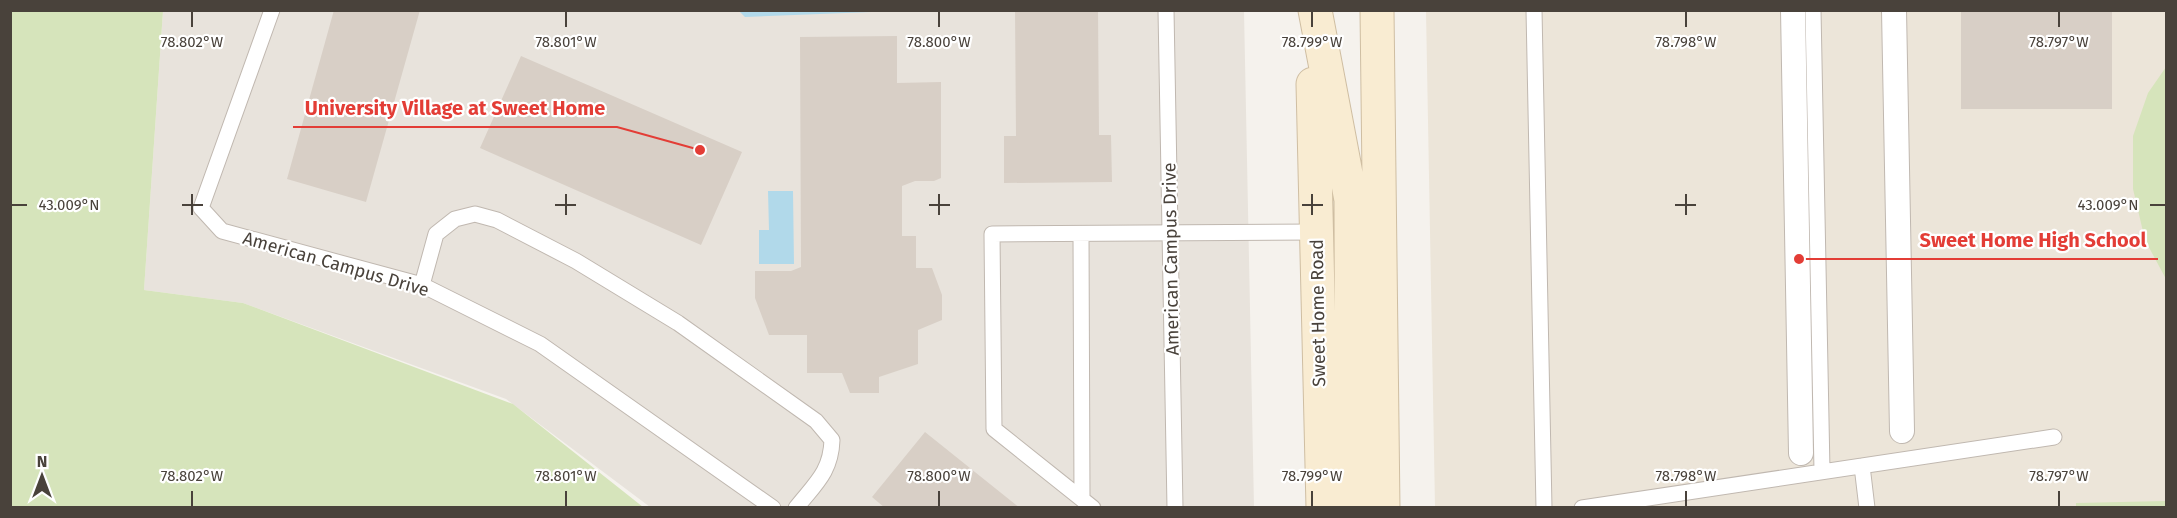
<svg xmlns="http://www.w3.org/2000/svg" width="2177" height="518" font-family="'Fira Sans',sans-serif">
<rect width="100%" height="100%" fill="#f5f2ed"/>
<!-- residential -->
<path fill="#e8e3dc" d="M163,11H1244L1254,507H650L506,399L243,303L144,290Z"/>
<!-- education -->
<path fill="#ece5d9" d="M1426,11H2166V507H1435Z"/>
<!-- green -->
<path fill="#d6e4bb" d="M10,11H163L144,290L243,303L513,404L643,507H11Z
M2166,67V279L2145,240L2133,189V136L2148,93Z
M2166,501V507H2076V503Z"/>
<!-- water -->
<path fill="#b1d9ea" d="M739,11H897L745,17Z
M768,191H793L794,264H759V230H769Z"/>
<!-- building -->
<path fill="#d8cfc6" d="M334,10H420L366,202L287,179Z
M1015,10H1098L1099,135H1111L1112,182L1004,183V136H1016Z
M1961,10H2112V109H1961Z
M897,36V83L941,82V178L934,181H915L902,186V236H916V268H932L942,295V320L918,330V364L879,377V393H850L842,373H807V335H769L755,298V271H791L801,267L800,37Z
M521,56L742,152L701,245L480,148Z
M925,432L1020,508H885L872,497Z"/>
<g fill="none" stroke-linecap="round" stroke-linejoin="round">
<defs>
<path id="service" d="M272,10L201,208L222,231L422,285L540,344L773,508
M1166,10L1175,508
M1534,10L1544,508
M1813,10L1822,471
M1081,234L1082,499
M422,285L436,234L455,219L475,214L497,220L576,261L678,323L816,421L832,440C831,472 815,484 796,508
M1862,466L1867,508
M1093,508L994,429L992,234L1317,232
M1582,508L2054,437"/>
<path id="pedestrian" d="M1793,10L1801,453
M1894,10L1902,431"/>
<path id="secondary" d="M1315,10L1351,200L1352,508
M1377,10L1383,508
M1313,84L1323,508"/>
</defs>
<!-- service casing -->
<use href="#service" stroke="#c0b8b0" stroke-width="17"/>
<!-- pedestrian casing -->
<use href="#pedestrian" stroke="#c0b8b0" stroke-width="26"/>
<!-- secondary casing -->
<use href="#secondary" stroke="#cfbea2" stroke-width="35"/>
<!-- service -->
<use href="#service" stroke="#fff" stroke-width="15"/>
<!-- pedestrian -->
<use href="#pedestrian" stroke="#fff" stroke-width="24"/>
<!-- secondary -->
<use href="#secondary" stroke="#f9ecd2" stroke-width="33"/>
</g>
<!-- ticks -->
<path fill="none" stroke="#49423b" stroke-width="2" d="M192,12V27M566,12V27M939,12V27M1312,12V27M1686,12V27M2059,12V27M192,194V215M566,194V215M939,194V215M1312,194V215M1686,194V215M12,205H27M182,205H203M555,205H576M929,205H950M1302,205H1323M1675,205H1696M2150,205H2165M192,491V506M566,491V506M939,491V506M1312,491V506M1686,491V506M2059,491V506"/>
<g text-anchor="middle" stroke-width="4.5" stroke-linejoin="round" paint-order="stroke">
<!-- street labels -->
<g font-size="18" fill="#49423b" stroke="#fff">
<text transform="translate(1171 259) rotate(-91)" y="6">American Campus Drive</text>
<text transform="translate(336 264) rotate(16)" y="6">American Campus Drive</text>
<text transform="translate(1318 313) rotate(-91)" y="6">Sweet Home Road</text>
</g>
</g>
<g font-size="15" text-anchor="middle" fill="#49423b" stroke="#fff" stroke-width="4.5" stroke-linejoin="round" paint-order="stroke">
<text x="192" y="47">78.802°W</text>
<text x="566" y="47">78.801°W</text>
<text x="939" y="47">78.800°W</text>
<text x="1312" y="47">78.799°W</text>
<text x="1686" y="47">78.798°W</text>
<text x="2059" y="47">78.797°W</text>
<text x="69" y="210">43.009°N</text>
<text x="2108" y="210">43.009°N</text>
<text x="192" y="481">78.802°W</text>
<text x="566" y="481">78.801°W</text>
<text x="939" y="481">78.800°W</text>
<text x="1312" y="481">78.799°W</text>
<text x="1686" y="481">78.798°W</text>
<text x="2059" y="481">78.797°W</text>
</g>
<!-- callouts -->
<path fill="none" stroke="#e33d36" stroke-width="2" d="M700 150L617 127H293M1799 259L1907 259H2158"/>
<g fill="#e33d36" stroke="#fff" stroke-width="2">
<circle cx="700" cy="150" r="6"/>
<circle cx="1799" cy="259" r="6"/>
</g>
<g font-size="20" text-anchor="middle" font-weight="bold" fill="#e33d36" stroke="#fff" stroke-width="4.5" stroke-linejoin="round" paint-order="stroke">
<text x="455" y="115">University Village at Sweet Home</text>
<text x="2033" y="247">Sweet Home High School</text>
</g>
<!-- border -->
<rect width="2177" height="518" fill="none" stroke="#49423b" stroke-width="24"/>
<!-- north arrow -->
<g transform="translate(42 476)" stroke="#ffffff" stroke-width="4.5" paint-order="stroke">
<path d="M0-4.5L10 22L0 15L-10 22Z" fill="#49423b"/>
<text y="-9" font-size="16" font-weight="bold" text-anchor="middle" fill="#49423b">N</text>
</g>
</svg>
